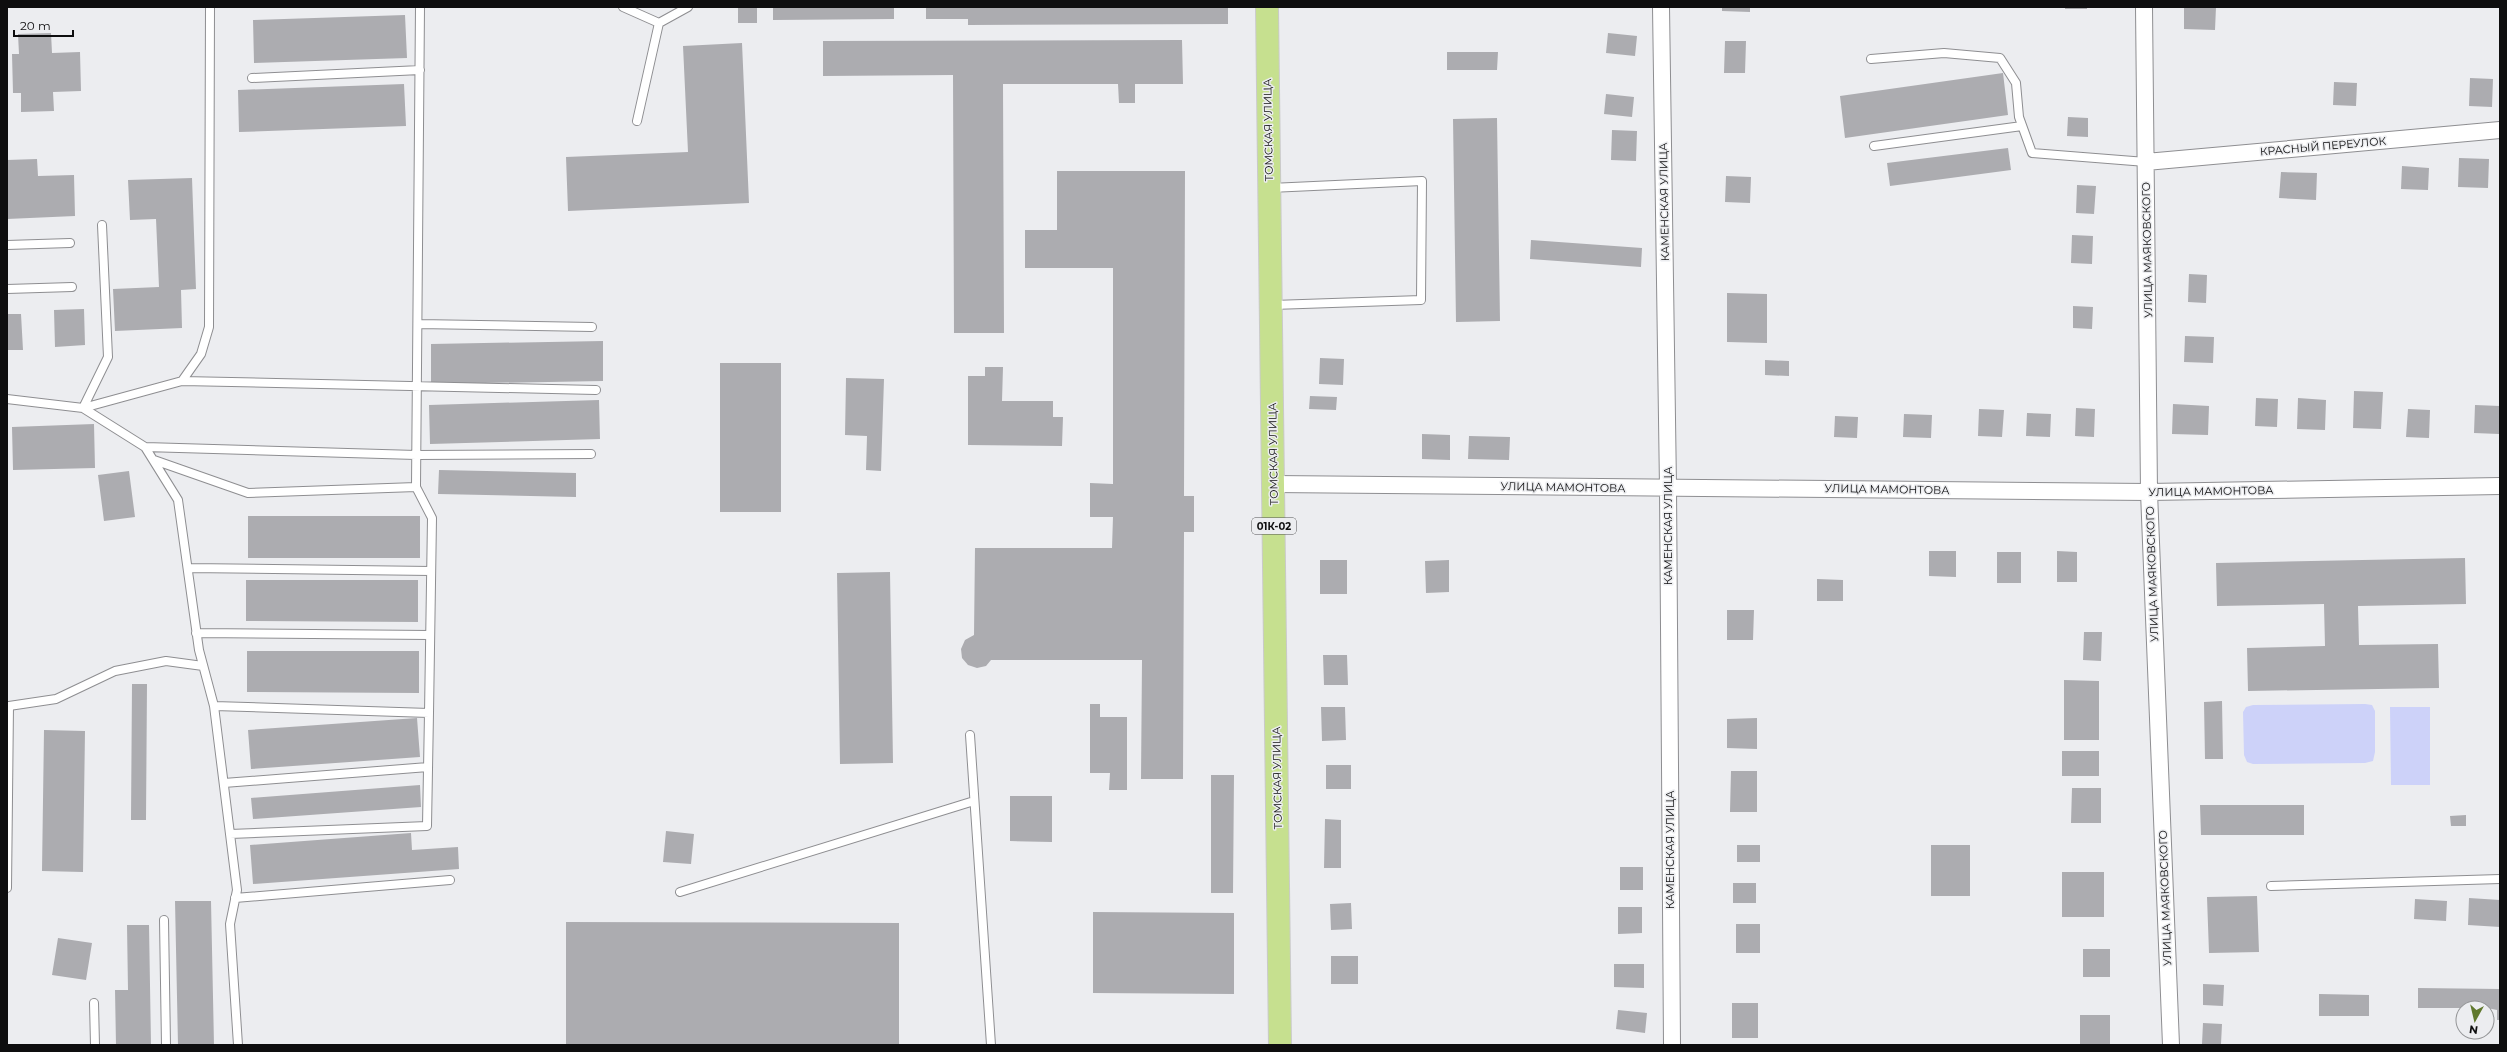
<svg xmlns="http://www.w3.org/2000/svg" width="2507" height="1052" font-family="Montserrat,sans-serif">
<rect width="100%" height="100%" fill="#ecedf0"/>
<!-- green -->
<path fill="#cdd2f9" d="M2365,704L2372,705L2375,711V752L2373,761L2365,763L2253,764L2247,762L2244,755L2243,712L2246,707L2253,705Z
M2390,707H2430V785H2391Z"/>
<!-- building -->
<path fill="#acacb0" d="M738,7H757V23H738Z
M773,7H894V19L773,20Z
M926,7H1228V24L968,25V19H926Z
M1722,7H1750V12L1722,11Z
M2065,7H2087V9H2065Z
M2184,7H2216L2215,30L2184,29Z
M405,15L407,58L254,63L253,20Z
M51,33L52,53L80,52L81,91L53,92L54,111L21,112V93H13L12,54H19L18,34Z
M1608,33L1637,36L1635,56L1606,53Z
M1182,40L1183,84H1135V103H1119L1118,84H1003L1004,333H954L953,75L823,76V41Z
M1725,41H1746L1745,73H1724Z
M742,43L749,203L568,211L566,157L688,152L683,46Z
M1447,52H1498L1497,70H1447Z
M2003,73L2008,115L1845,138L1840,96Z
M2470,78L2493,79L2492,107L2469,106Z
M2334,82L2357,83L2356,106L2333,105Z
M404,84L406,126L239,132L238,90Z
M1606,94L1634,97L1632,117L1604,114Z
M2068,117L2088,118V137L2067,136Z
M1497,118L1500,321L1456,322L1453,119Z
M1612,130L1637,131L1636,161L1611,160Z
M2008,148L2011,170L1890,186L1887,163Z
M2459,158L2489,159L2488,188L2458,187Z
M37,159L38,176L74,175L75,216L7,219V160Z
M2402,166L2429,168L2428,190L2401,189Z
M1057,171H1185L1184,496H1194V532H1184L1183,779H1141L1142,660H991L986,666L977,668L968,665L962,658L961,649L965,640L974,635L975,548H1112L1113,517H1090V483L1113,484V268H1025V230H1057Z
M2281,172L2317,173L2316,200L2279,198Z
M1726,176L1751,177L1750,203L1725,202Z
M192,178L196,289L181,290L182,328L115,331L113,289L159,287L156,219L130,220L128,180Z
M2077,185L2096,186L2094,214L2076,213Z
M2072,235L2093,236L2092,264L2071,263Z
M1531,240L1642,248L1641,267L1530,259Z
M2189,274L2207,275L2206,303L2188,302Z
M1727,293L1767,294V343L1727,342Z
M2073,306L2093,307L2092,329L2073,328Z
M84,309L85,345L55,347L54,310Z
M7,314H21L23,350H7Z
M2185,336L2214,337L2213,363L2184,362Z
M603,341V381L431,384V344Z
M1320,358L1344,359L1343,385L1319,384Z
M1765,360L1789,361V376L1765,375Z
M720,363H781V512H720Z
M985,367H1003L1002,401H1053V417H1063L1062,446L968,445V376H985Z
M846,378L884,379L881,471L866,470L867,436L845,435Z
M2354,391L2383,392L2381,429L2353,428Z
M1310,396L1337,397L1336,410L1309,409Z
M2256,398L2278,399L2277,427L2255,426Z
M2298,398L2326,400L2325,430L2297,429Z
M599,400L600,439L430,444L429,405Z
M2173,404L2209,406L2208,435L2172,434Z
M2475,405L2500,406L2499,434L2474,433Z
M2076,408L2095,409L2094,437L2075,436Z
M1979,409L2004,410L2002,437L1978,436Z
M2408,409L2430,410L2429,438L2406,437Z
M2027,413L2051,414L2050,437L2026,436Z
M1904,414L1932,415L1931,438L1903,437Z
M1835,416L1858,417L1857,438L1834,437Z
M94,424L95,468L13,470L12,427Z
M1422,434L1450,435V460L1422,459Z
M1469,436L1510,437L1509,460L1468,459Z
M439,470L576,473V497L438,494Z
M129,471L135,517L104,521L98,475Z
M248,516H420V558H248Z
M1929,551H1956V577L1929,576Z
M2057,551L2077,552V582H2057Z
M1997,552H2021V583H1997Z
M2465,558L2466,604L2358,606L2359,645L2438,644L2439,688L2248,691L2247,648L2325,646L2324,604L2217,606L2216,563Z
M1320,560H1347V594H1320Z
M1449,560V592L1426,593L1425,561Z
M890,572L893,763L840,764L837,573Z
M1817,579L1843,580V601H1817Z
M246,580H418V622L246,621Z
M1727,610H1754L1753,640H1727Z
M2084,632H2102L2101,661L2083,660Z
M247,651H419V693L247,692Z
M1323,655H1347L1348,685H1324Z
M2064,680L2099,681V740H2064Z
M132,684H147L146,820H131Z
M2222,701L2223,759H2205L2204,702Z
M1090,704H1100V717H1127V790H1109L1110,773H1090Z
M1321,707H1345L1346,740L1322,741Z
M417,718L420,757L251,769L248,730Z
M1757,718V749L1727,748V719Z
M44,730L85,731L83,872L42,871Z
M2062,751H2099V776H2062Z
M1326,765H1351V789H1326Z
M1731,771H1757V812H1730Z
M1211,775H1234L1233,893H1211Z
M420,785L421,807L253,819L251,798Z
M2072,788H2101V823H2071Z
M1010,796H1052V842L1010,841Z
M2200,805H2304V835H2201Z
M2466,815V826H2451L2450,816Z
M1325,819L1341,820V868H1324Z
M666,831L694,834L691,864L663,862Z
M411,833L412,850L458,847L459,869L253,884L250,845Z
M1737,845H1760V862H1737Z
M1931,845H1970V896H1931Z
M1620,867H1643V890H1620Z
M2062,872H2104V917H2062Z
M1733,883H1756V903H1733Z
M2257,896L2259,952L2209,953L2207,897Z
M2469,898L2500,900V927L2468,925Z
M2415,899L2447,901L2446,921L2414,919Z
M175,901H211L214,1045H178Z
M1351,903L1352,929L1331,930L1330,904Z
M1618,907H1642V933L1618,934Z
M1093,912L1234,913V994L1093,993Z
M566,922L899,923V1045H566Z
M1736,924H1760V953H1736Z
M127,925H149L151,1045H116L115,990H128Z
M58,938L92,943L86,980L52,975Z
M2083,949H2110V977H2083Z
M1331,956H1358V984H1331Z
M1614,964H1644V988L1614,987Z
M2203,984L2224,985L2223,1006L2203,1005Z
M2418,988L2500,989V1020H2497V1010L2487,1008H2418Z
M2319,994L2369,995V1016H2319Z
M1732,1003H1758V1038H1732Z
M1618,1010L1647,1013L1645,1033L1616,1029Z
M2080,1015H2110V1045H2080Z
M2203,1023L2222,1024L2221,1044H2202Z"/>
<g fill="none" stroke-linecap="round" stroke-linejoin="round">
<defs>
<path id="service" d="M623,7L659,23
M1871,59L1944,53L2000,58L2016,83L2019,117L2032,153L2146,162
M252,78L420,70
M637,121L659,23L688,7
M1874,146L2022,126
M1270,188L1422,181L1421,300L1273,305
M7,245L70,243
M7,289L72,287
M418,324L592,327
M182,381L201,354L209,327L210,7
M7,399L83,408L145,447L178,500L199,650L214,706L237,890L230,924L238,1045
M83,408L182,381L596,390
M83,408L108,357L102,225
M145,447L416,455L591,454
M154,460L248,493L416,487
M188,568L431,571
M196,633L430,635
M7,706H9L7,888
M9,706L56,699L115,671L166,661L203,666
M214,706L429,713L432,518L416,487L420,7
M970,735L991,1045
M224,783L428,767
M230,834L427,826L429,713
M2271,886L2500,879
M680,892L974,801
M235,898L450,880
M164,920L166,1045
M94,1003L95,1045"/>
<path id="minor" d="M1661,7L1668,487L1672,1045
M2144,7L2149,492L2171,1045
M2146,162L2500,130
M1273,484L2149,492L2500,486"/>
<path id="primary" d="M1267,7L1280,1045"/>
</defs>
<!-- service casing -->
<use href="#service" stroke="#8e8e91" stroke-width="10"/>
<!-- minor casing -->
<use href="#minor" stroke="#8e8e91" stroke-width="18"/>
<!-- primary casing -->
<use href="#primary" stroke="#cacaca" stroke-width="24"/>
<!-- service -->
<use href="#service" stroke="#fff" stroke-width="8"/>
<!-- minor -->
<use href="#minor" stroke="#fff" stroke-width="16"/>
<!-- primary -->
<use href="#primary" stroke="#c6e08f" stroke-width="22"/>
</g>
<g text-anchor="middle" stroke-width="3" stroke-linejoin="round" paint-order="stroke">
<!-- shield labels -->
<rect fill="#ecedf0" stroke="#515152" stroke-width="1" x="1252" y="518" width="44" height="16" rx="3"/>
<g font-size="10" font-weight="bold" fill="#0e0e0f">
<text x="1274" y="530">01К-02</text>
</g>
<!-- street labels -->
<g font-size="11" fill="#0e0e0f" stroke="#ecedf0">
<text transform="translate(1268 130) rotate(-91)" y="4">ТОМСКАЯ УЛИЦА</text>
<text transform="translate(2323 146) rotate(-5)" y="4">КРАСНЫЙ ПЕРЕУЛОК</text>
<text transform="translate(1664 202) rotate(-91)" y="4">КАМЕНСКАЯ УЛИЦА</text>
<text transform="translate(2147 250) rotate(-91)" y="4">УЛИЦА МАЯКОВСКОГО</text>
<text transform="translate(1273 454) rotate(-91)" y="4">ТОМСКАЯ УЛИЦА</text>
<text transform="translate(1563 487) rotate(1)" y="4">УЛИЦА МАМОНТОВА</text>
<text transform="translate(1887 489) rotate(1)" y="4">УЛИЦА МАМОНТОВА</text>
<text transform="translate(2211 491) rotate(-1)" y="4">УЛИЦА МАМОНТОВА</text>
<text transform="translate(1668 526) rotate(-90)" y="4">КАМЕНСКАЯ УЛИЦА</text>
<text transform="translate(2152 574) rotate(-92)" y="4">УЛИЦА МАЯКОВСКОГО</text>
<text transform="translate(1277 778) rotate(-91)" y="4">ТОМСКАЯ УЛИЦА</text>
<text transform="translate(1670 850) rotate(-90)" y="4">КАМЕНСКАЯ УЛИЦА</text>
<text transform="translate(2165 898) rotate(-92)" y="4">УЛИЦА МАЯКОВСКОГО</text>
</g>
</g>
<!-- border -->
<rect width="2507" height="1052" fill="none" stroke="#0e0e0f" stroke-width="16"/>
<!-- north arrow -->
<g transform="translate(2475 1020) rotate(188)"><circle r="19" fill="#ecedf0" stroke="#939496"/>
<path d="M0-3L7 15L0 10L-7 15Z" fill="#5f782c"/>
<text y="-6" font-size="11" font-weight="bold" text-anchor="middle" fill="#0e0e0f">N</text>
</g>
<!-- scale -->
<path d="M14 30v6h59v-6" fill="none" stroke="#0e0e0f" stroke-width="2"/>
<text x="20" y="30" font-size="12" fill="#0e0e0f" stroke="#ecedf0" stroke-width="3" paint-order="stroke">20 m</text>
</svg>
